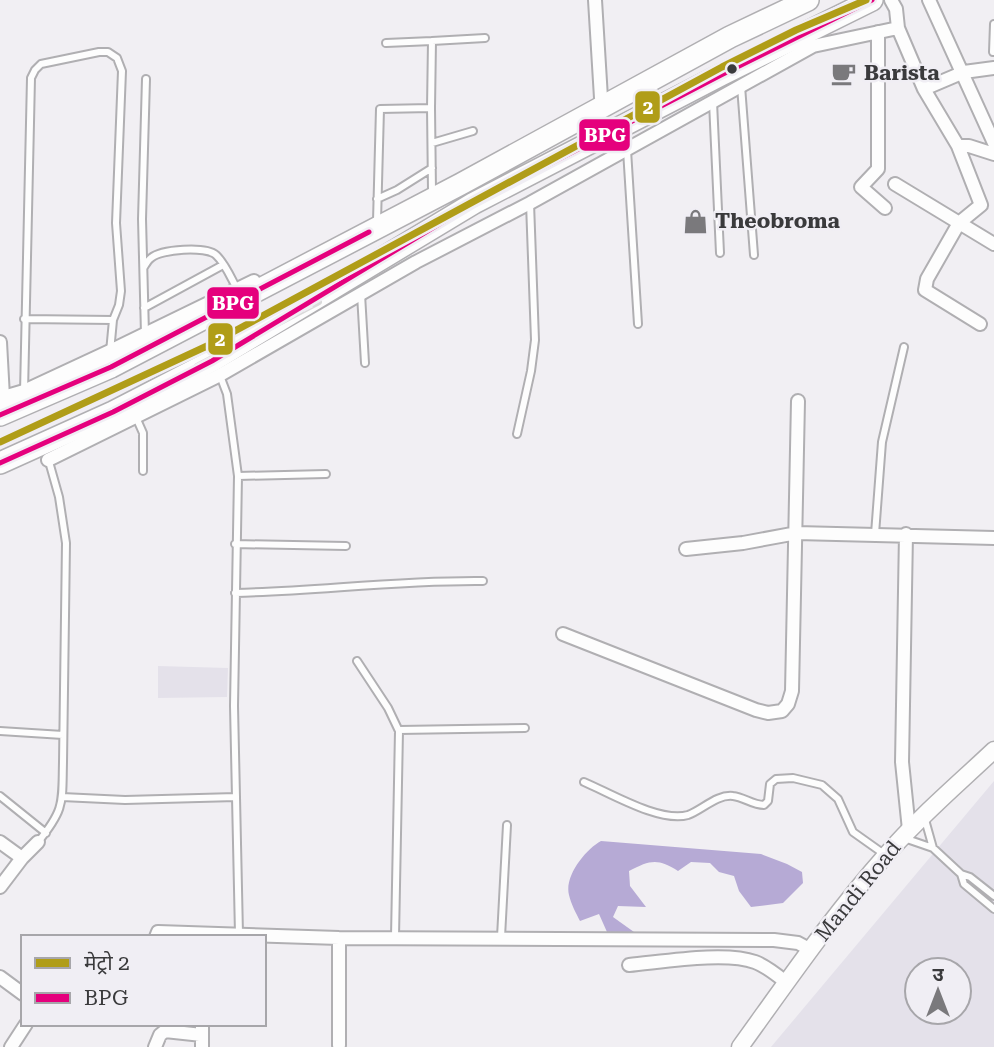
<svg xmlns="http://www.w3.org/2000/svg" width="994" height="1047" font-family="'Roboto Serif','Noto Sans Devanagari',serif">
<rect width="100%" height="100%" fill="#f1eff3"/>
<!-- built -->
<path fill="#e4e1ea" fill-rule="evenodd" d="M158,666L228,668L227,697L158,698Z
M994,781V1047H771ZM917,970H959V1012H917Z"/>
<!-- water -->
<path fill="#b6aad5" d="M601,841L761,854L787,864L802,872L803,883L783,903L751,907L739,891L734,876L719,872L710,863L691,862L678,871C658,858 650,860 629,871L630,886L646,907L618,906L613,917L634,932H607L599,914L580,921C576,913 571,904 569,895C564,876 586,849 601,841Z"/>
<g fill="none" stroke-linecap="round" stroke-linejoin="round">
<defs>
<path id="lane" d="M386,43L432,41
M993,52L994,24
M741,86L754,255
M713,102L720,253
M431,108L432,191
M432,143L473,131
M627,150L638,324
M377,199L397,190L432,168
M377,221L380,109L431,108L432,41L485,38
M144,267C146,264 148,260 151,258C161,249 206,246 216,255C225,263 231,278 237,289
M361,294L365,363
M144,308L223,265
M24,319L113,320
M145,334L142,219L146,79
M219,373L227,394L238,476L234,706L239,934
M24,392L31,78L35,70L41,64L99,52H108L117,58L122,71L116,223L121,291L119,305L113,320L110,352
M135,415L143,433V471
M517,434L531,371L535,340L530,203
M238,476L326,474
M875,534L882,442L904,347
M235,544L346,546
M235,593C317,591 400,580 483,581
M357,661L388,708L399,731L395,937
M399,730L525,728
M0,731L63,735
M584,782C610,793 660,823 688,815C702,810 717,794 733,796C744,797 752,805 764,805L768,801L770,784L776,779L793,778L822,785L838,799L853,832L884,854
M0,796L46,833
M62,797L125,800L236,797
M924,816L933,848
M904,838L933,848L961,874L970,877L994,896
M38,842C65,809 62,803 63,762L66,543L59,497L48,458
M961,874L964,884L994,909
M501,937L507,825"/>
<path id="street" d="M595,0L601,98
M891,0L896,9L898,28L924,89L958,146L981,205L959,223L927,279L925,290L980,324
M929,0L994,143
M878,32V169L861,187L885,208
M924,89L964,72L994,68
M958,146H969L994,154
M895,184L994,244
M0,342L3,397
M0,398L24,391L110,351L254,281
M48,460L220,375L416,262L530,203L813,46L898,28
M906,534L902,762L909,830
M686,549L743,543L797,533L994,538
M563,634L756,710L768,713L782,711L788,704L792,691L798,401
M0,842L22,858
M0,887L22,858L38,842
M156,937L158,932L339,938L774,940L798,943L811,950
M339,938V1045
M629,965C662,962 725,951 755,962C766,966 777,975 787,983
M0,977L23,994
M11,1047L26,1024
M155,1047L160,1035L165,1031L202,1035
M202,1047V1024"/>
<path id="secondary" d="M740,1047C787,982 833,915 886,855C919,817 958,784 994,750"/>
<path id="highway" d="M0,415L111,367L461,184L730,37L808,0
M0,463L113,412L212,361L474,203L721,75L872,0"/>
</defs>
<!-- lane casing -->
<use href="#lane" stroke="#b0afb2" stroke-width="10"/>
<!-- street casing -->
<use href="#street" stroke="#b0afb2" stroke-width="16"/>
<!-- secondary casing -->
<use href="#secondary" stroke="#b0afb2" stroke-width="19"/>
<!-- highway casing -->
<use href="#highway" stroke="#b0afb2" stroke-width="24"/>
<!-- lane -->
<use href="#lane" stroke="#fdfdfd" stroke-width="6"/>
<!-- street -->
<use href="#street" stroke="#fdfdfd" stroke-width="12"/>
<!-- secondary -->
<use href="#secondary" stroke="#fdfdfd" stroke-width="16"/>
<!-- highway -->
<use href="#highway" stroke="#fdfdfd" stroke-width="21"/>
<defs>
<path id="rail" d="M197,366L319,302"/>
</defs>
<!-- rail casing -->
<use href="#rail" stroke="#dadada" stroke-width="6"/>
<!-- rail -->
<use href="#rail" stroke="#f0eef4" stroke-width="3.5" stroke-dasharray="10" stroke-linecap="butt"/>
<defs>
<path id="bus-1" d="M0,415L111,367L369,232
M0,463L113,412L212,361L474,203L721,75L872,0"/>
</defs>
<!-- bus-1 casing -->
<use href="#bus-1" stroke="#f0eef4" stroke-width="10"/>
<!-- bus-1 -->
<use href="#bus-1" stroke="#e5007d" stroke-width="5"/>
<defs>
<path id="metro-1" d="M0,442L207,346L722,67L796,30L866,0"/>
</defs>
<!-- metro-1 casing -->
<use href="#metro-1" stroke="#f0eef4" stroke-width="12"/>
<!-- metro-1 -->
<use href="#metro-1" stroke="#b09d18" stroke-width="7"/>
</g>
<!-- icons -->
<defs>
<symbol id="cafe-bare" viewBox="-9 -9 18 18"><path d="M-5.5-4.5H6V0H3Q3 3.5 0 3.5H-2.5Q-5.5 3.5-5.5 0ZM3-3.2v2h1.7v-2ZM-6 4.5H4V6H-6Z" fill="#7a797c" stroke="#f0eef4" stroke-width="2.5" paint-order="stroke"/></symbol>
<symbol id="shop-bare" viewBox="-9 -9 18 18"><path d="M-5-2.5h2.3a2.7 3.5 0 0 1 5.4 0H5L5.5 6h-11ZM-1.5-2.5h3a1.5 2.3 0 0 0-3 0Z" fill="#7a797c" stroke="#f0eef4" stroke-width="2.5" paint-order="stroke"/></symbol>
</defs>
<g fill-rule="evenodd">
<use href="#cafe-bare" x="826" y="56" width="35" height="35"/>
<use href="#shop-bare" x="678" y="204" width="35" height="35"/>
</g>
<!-- markers -->
<circle fill="#3a3a3c" stroke="#f0eef4" stroke-width="2.5" cx="732" cy="69" r="6"/>
<g text-anchor="middle" stroke-width="5" stroke-linejoin="round" paint-order="stroke">
<!-- poi labels -->
<g font-size="21" font-weight="bold" fill="#3a3a3c" stroke="#f0eef4" text-anchor="start">
<text x="864" y="80">Barista</text>
<text x="715" y="228">Theobroma</text>
</g>
<!-- street labels -->
<g font-size="21" fill="#3a3a3c" stroke="#f0eef4">
<text transform="translate(858 891) rotate(-51)" y="7">Mandi Road</text>
</g>
</g>
<g stroke="#f0eef4" stroke-width="2.5">
<rect x="634" y="90" width="27" height="34" rx="7" fill="#b09d18"/>
<rect x="578" y="118" width="53" height="34" rx="7" fill="#e5007d"/>
<rect x="206" y="286" width="54" height="34" rx="7" fill="#e5007d"/>
<rect x="207" y="322" width="27" height="34" rx="7" fill="#b09d18"/>
</g>
<g font-size="19" text-anchor="middle" font-weight="bold" fill="#fff">
<text x="648" y="114">2</text>
<text x="605" y="142">BPG</text>
<text x="233" y="310">BPG</text>
<text x="220" y="346">2</text>
</g>
<!-- legend -->
<rect x="21" y="935" width="245" height="91" fill="#f0eef4" stroke="#a7a6aa" stroke-width="2"/>
<rect x="35" y="958" width="35" height="10" fill="#b09d18" stroke="#a7a6aa" stroke-width="2"/>
<text x="84" y="970" font-size="21" fill="#3a3a3c">मेट्रो 2</text>
<rect x="35" y="993" width="35" height="10" fill="#e5007d" stroke="#a7a6aa" stroke-width="2"/>
<text x="84" y="1005" font-size="21" fill="#3a3a3c">BPG</text>
<!-- north arrow -->
<g transform="translate(938 991)"><circle r="33" fill="#f0eef4" stroke="#a7a6aa" stroke-width="2"/>
<path d="M0-5L12 26L0 18L-12 26Z" fill="#7a797c"/>
<text y="-10" font-size="19" font-weight="bold" text-anchor="middle" fill="#3a3a3c">उ</text>
</g>
</svg>
